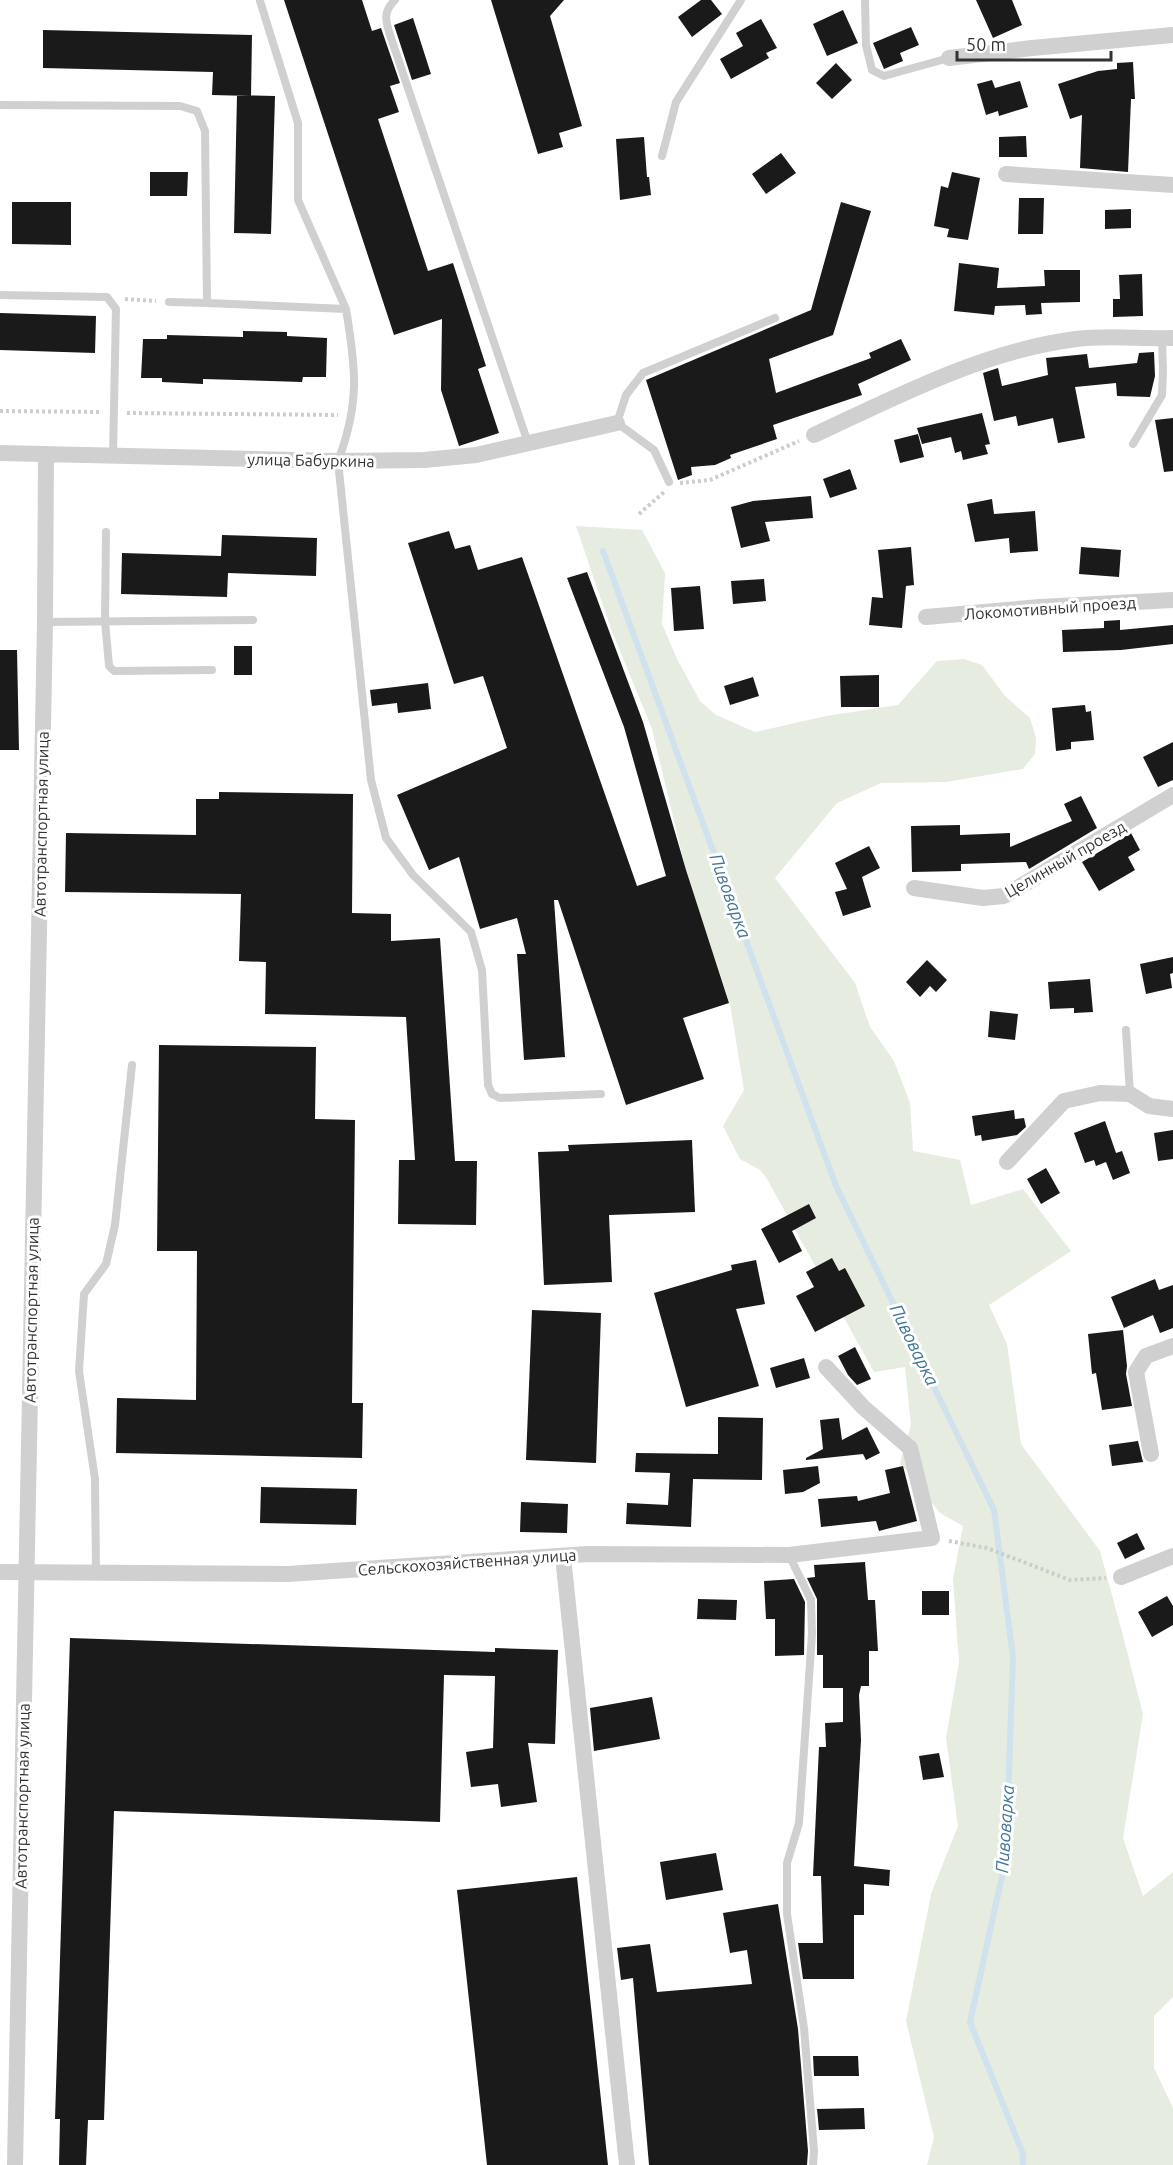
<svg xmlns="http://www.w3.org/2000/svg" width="1173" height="2165" font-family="Ubuntu,sans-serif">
<rect width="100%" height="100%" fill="#fff"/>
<!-- green -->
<path fill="#e6ecdf" d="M576,526L642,530L665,573L662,624L678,661L700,701L716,715L755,732L826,716L898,705L937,661L964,659L982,665L1005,696L1030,718L1036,738L1035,754L1023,769L946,782L881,783L837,803L775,878L855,983L870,1027L894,1061L910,1103L913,1151L960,1160L971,1205L1023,1189L1071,1251L989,1305L1007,1344L1021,1444L1100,1551L1122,1632L1143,1714L1123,1838L1143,1896L1173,1872V1997L1154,2016V2068L1173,2108V2165H927L934,2137L906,2021L931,1894L958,1826L946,1738L959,1662L953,1579L963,1526L940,1513L900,1463L911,1425L905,1367L874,1372L767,1179L760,1170L740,1159L723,1126L744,1090L730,1004L688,879L652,729L611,629Z"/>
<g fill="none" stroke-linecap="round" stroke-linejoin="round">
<!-- stream -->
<path stroke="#cfe2ee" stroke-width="6" d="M603,551L836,1186L994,1510L1013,1657L1006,1858L970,2022L1023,2154V2165"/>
</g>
<!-- building -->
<path fill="#1a1a1a" d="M284,0H362L372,31L381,28L400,83L390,86L399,112L378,119L428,271L453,263L486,366L478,369L499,433L459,446L441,390L442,319L394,335Z
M491,0H564L550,16L582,126L559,133L563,147L538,154Z
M701,0H711L722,14L692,37L678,17Z
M976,0H1012L1022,25L993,38Z
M843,10L858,43L827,56L813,24Z
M413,18L431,74L412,80L394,25Z
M761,19L777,48L766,53L769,58L731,79L720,59L743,46L736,33Z
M911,27L919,45L900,53L903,61L884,69L873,43Z
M43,30L252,35L251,96L212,95L213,72L43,68Z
M1133,62L1135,99H1131L1128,172L1080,168L1082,115L1070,119L1058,84L1098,71L1117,69V63Z
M836,63L852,80L832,99L816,83Z
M992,80L995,88L1020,81L1028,107L999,116L998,111L986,115L977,84Z
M237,95L275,96L271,234L234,233Z
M1026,136L1027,157H999V137Z
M644,137L647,177H649L651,195L620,200L616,139Z
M781,153L796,173L766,194L752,174Z
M150,172H188L187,196H150Z
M952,172L980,178L968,240L947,237L949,229L934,226L941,186L948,188Z
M1019,198H1044L1043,234H1018Z
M12,202H71V245L12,244Z
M841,202L871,211L833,335L769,359L776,393L871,358L869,353L901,339L911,360L858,384L862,395L773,425L777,439L730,455L731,458L715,465L691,467L692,475L678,480L646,380L811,310Z
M1131,209V228L1105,229V210Z
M959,263L999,268L997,288L1045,286L1044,270H1080V302L1041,303L1042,314L1026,315L1025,305L995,306L994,315L954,311Z
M1142,274L1143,316L1113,317V299H1120L1119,275Z
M0,313L96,316L95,353L0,350Z
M243,331L287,332V336L327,338L326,377H303L302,382L203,379V384L162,382V378H141L143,339H167V335L243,337Z
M1154,352L1155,376L1150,397L1117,396L1116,383L1075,387L1085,438L1058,443L1053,418L1018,426L1016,416L994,421L983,373L998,368L1002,386L1048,375L1046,358L1087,354L1089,368L1137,363L1139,353Z
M982,413L990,444L985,445L988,454L963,460L961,451L955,453L951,437L922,444L917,428Z
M1173,418V471L1164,472L1155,420Z
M918,434L924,457L900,463L894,440Z
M850,469L857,489L830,498L823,479Z
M811,496L813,518L765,522L770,541L741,548L731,507L753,501Z
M992,499L994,514L1035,511L1038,551L1010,553L1009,538L975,542L967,504Z
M449,531L455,549L470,545L478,570L522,557L637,886L666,876L624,727L567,578L587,572L643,722L686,870L729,1003L683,1018L704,1079L626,1105L558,900H554L565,1057L524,1060L517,954H526L517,918L480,929L459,857L429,870L397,795L507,748L483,676L454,684L408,543Z
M222,535L317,538L316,576L228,573L227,597L121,594L122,553L221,556Z
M911,547L914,585L906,586L902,628L869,625L872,597L883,598L878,550Z
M1081,547L1121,550L1119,577L1079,574Z
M764,579L766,601L733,604L731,581Z
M700,586L704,629L674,631L671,588Z
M1120,620V630L1173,625V644L1121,650L1063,652L1062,630L1104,628V621Z
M234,646H252V675H234Z
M0,650H17L19,750H0Z
M879,675V707H841L840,676Z
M753,677L759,696L730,705L724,686Z
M428,683L431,709L398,713L397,703L372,706L370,690Z
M1085,705L1086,712L1091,711L1094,740L1071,742V749L1056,751L1052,708Z
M1173,742V780L1158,787L1143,757Z
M219,792L353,794L352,913L391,914V941L440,938L455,1161H477L476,1225L398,1224L399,1160H415L406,1017L265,1014L266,962L239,961L241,894L65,892L66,833L196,835V799H219Z
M1081,796L1097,828L1029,869L1026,862L961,864V871L912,872L911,826L960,825V835L1010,833V847L1072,821L1064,804Z
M1131,833L1140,850L1128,857L1135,870L1099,891L1082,862Z
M869,846L880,868L862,877L871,907L843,916L835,892L847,889L835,863Z
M1173,957V973L1170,974L1172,988L1146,994L1140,964Z
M927,960L947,980L936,992L930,986L920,997L906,982Z
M1090,979L1093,1012L1074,1013V1008L1050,1009L1048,982Z
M990,1011L1018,1014L1015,1040L988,1037Z
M159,1045L316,1047L315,1119L355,1120L352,1403H363L362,1458L116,1453L117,1398L196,1400L197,1251H157Z
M1014,1110L1015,1119L1024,1118L1026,1127L1017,1135L982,1141L981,1135L975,1136L972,1116Z
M1105,1121L1116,1153L1122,1151L1130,1173L1113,1180L1106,1162L1096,1166L1094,1160L1085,1163L1074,1133Z
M1173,1130V1159L1158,1161L1154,1133Z
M692,1140L695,1212L609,1215L612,1282L544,1285L538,1152L569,1151L568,1145Z
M1046,1168L1060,1193L1041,1204L1027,1179Z
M809,1204L816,1218L792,1231L802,1251L779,1263L761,1229Z
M832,1258L839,1271L845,1268L865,1306L815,1332L796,1296L814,1287L806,1272Z
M756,1260L765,1304L736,1309L759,1386L686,1407L654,1293L732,1270L731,1265Z
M1155,1279L1159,1290L1173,1285V1328L1160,1333L1153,1315L1124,1328L1111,1297Z
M532,1310L601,1313L596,1463L526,1460Z
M1123,1330L1127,1366L1126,1374L1132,1406L1102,1410L1096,1373L1092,1374L1088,1334Z
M855,1347L871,1379L857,1385L848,1375L838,1356Z
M804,1358L810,1378L776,1388L770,1368Z
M718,1417L763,1418L762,1480L693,1479L691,1527L626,1524L627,1503L668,1505L670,1473L635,1472L636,1453L718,1454Z
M839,1418L842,1440L867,1427L880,1453L866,1460L863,1454L806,1460V1458L823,1449L820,1420Z
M1138,1441L1143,1462L1112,1466L1109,1445Z
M818,1466L820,1483L803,1492L785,1494L783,1470Z
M903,1466L917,1521L879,1531L876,1521L821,1527L818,1499L857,1496L858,1501L890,1493L885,1470Z
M261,1487L357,1489L356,1525L260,1523Z
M521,1502L568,1504L567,1533L520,1532Z
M1137,1533L1145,1549L1125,1559L1117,1543Z
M865,1562L868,1600H875L878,1651H869V1686H861L859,1695L861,1740L854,1866L890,1870L889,1886L864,1884V1915H854V1979H803L798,1943H823L821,1876H813L819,1747H826L825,1723L843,1722V1688H823V1655H817V1599L807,1578L815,1577L814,1565Z
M794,1579L805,1602L804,1655L775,1656V1619H766L764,1581Z
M922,1591H949V1615H922Z
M1167,1596L1173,1606V1625L1152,1637L1138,1612Z
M698,1599L737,1600L736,1620L697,1619Z
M70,1638L495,1652V1648L558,1650L555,1744L528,1743L537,1802L501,1807L498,1784L471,1787L466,1752L493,1748L495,1676L444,1675L440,1822L114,1811L104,2120H88L86,2165H59L60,2119H55Z
M652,1697L660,1739L594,1751L590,1708Z
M939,1753L944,1777L923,1780L919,1756Z
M716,1853L723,1890L666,1900L660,1862Z
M577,1877L608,2165H487L457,1890Z
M778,1904L798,2029L808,2151L807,2165H649L633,1978L621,1980L617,1948L650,1944L657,1992L752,1984L747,1950L730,1953L723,1913Z
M813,2056H858L859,2076H814Z
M864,2108L865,2129L819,2130L817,2109Z"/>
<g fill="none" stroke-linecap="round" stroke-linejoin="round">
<!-- path -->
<path stroke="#cdcdcd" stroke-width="4" stroke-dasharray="3 3" stroke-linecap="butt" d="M125,299L156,301
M0,411L101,412
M127,413L338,415
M680,483L710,480L799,441
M639,514L664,492
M949,1541L987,1548L1070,1580L1106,1578"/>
<!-- service -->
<path stroke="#d0d0d0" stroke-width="8" d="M395,0C384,11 385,18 389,32L528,443
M865,0L866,45L872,70L884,76L949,58
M260,1L298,123V200L346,309
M0,105L180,106L197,111L205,131L207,303L346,309C356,369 360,403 338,461L371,780L386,838L413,875L471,932L482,970L488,1085L492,1094L500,1098L601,1094
M662,156L676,102L741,0
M0,295L107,297L116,309L113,456
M169,302L207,303
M1133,444L1162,395L1163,371L1162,338
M669,482L654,450L617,423L626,395L643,373L775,318
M106,532L105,621L109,666L114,671L212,670
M45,622L253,620
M1126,1030L1130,1094
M789,1555L811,1600L812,1634L799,1823L787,1863V1914L804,2028L814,2151L813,2165
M96,1573L95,1479L79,1371L84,1294L106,1264L115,1225L132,1065"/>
<!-- minor -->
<path stroke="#d0d0d0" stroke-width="16" d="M949,58L1032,48L1173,35
M1006,174L1173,185
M814,435C898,396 983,351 1076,339C1108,335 1141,339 1173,338
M0,453L338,461L424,460L476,455L617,423
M926,617L1040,607L1173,600
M914,888L983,898L1004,896L1173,795
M1007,1162L1064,1101L1100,1093L1130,1094L1149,1106L1173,1109
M1151,1454L1136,1372L1146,1356L1173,1346
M563,1557L627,2165
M0,1572L288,1574L588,1554L789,1555L932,1538L910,1448L863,1407L826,1367
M1121,1577L1173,1556
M15,2165L45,622L46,454"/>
</g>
<g text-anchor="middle" stroke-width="6" stroke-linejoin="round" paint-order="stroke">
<!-- street labels -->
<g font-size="16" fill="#333" stroke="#fff">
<text transform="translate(311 460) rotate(1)" y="6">улица Бабуркина</text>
<text transform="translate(1050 608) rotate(-4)" y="6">Локомотивный проезд</text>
<text transform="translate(41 824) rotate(-89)" y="6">Автотранспортная улица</text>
<text transform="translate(1065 859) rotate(-30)" y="6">Целинный проезд</text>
<text transform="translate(31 1310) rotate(-89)" y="6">Автотранспортная улица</text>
<text transform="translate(467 1562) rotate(-4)" y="6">Сельскохозяйственная улица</text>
<text transform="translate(22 1796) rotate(-89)" y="6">Автотранспортная улица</text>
</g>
<!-- water labels -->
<g font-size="18" font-style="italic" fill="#3f7597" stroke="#fff">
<text transform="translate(730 896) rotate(70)" y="6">Пивоварка</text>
<text transform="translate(914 1345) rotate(64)" y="6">Пивоварка</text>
<text transform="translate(1005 1829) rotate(-86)" y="6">Пивоварка</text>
</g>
</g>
<!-- scale -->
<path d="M957 51v9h154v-9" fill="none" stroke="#333333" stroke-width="3"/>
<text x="966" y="51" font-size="18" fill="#333333" stroke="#ffffff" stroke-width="4.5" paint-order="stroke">50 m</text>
</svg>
